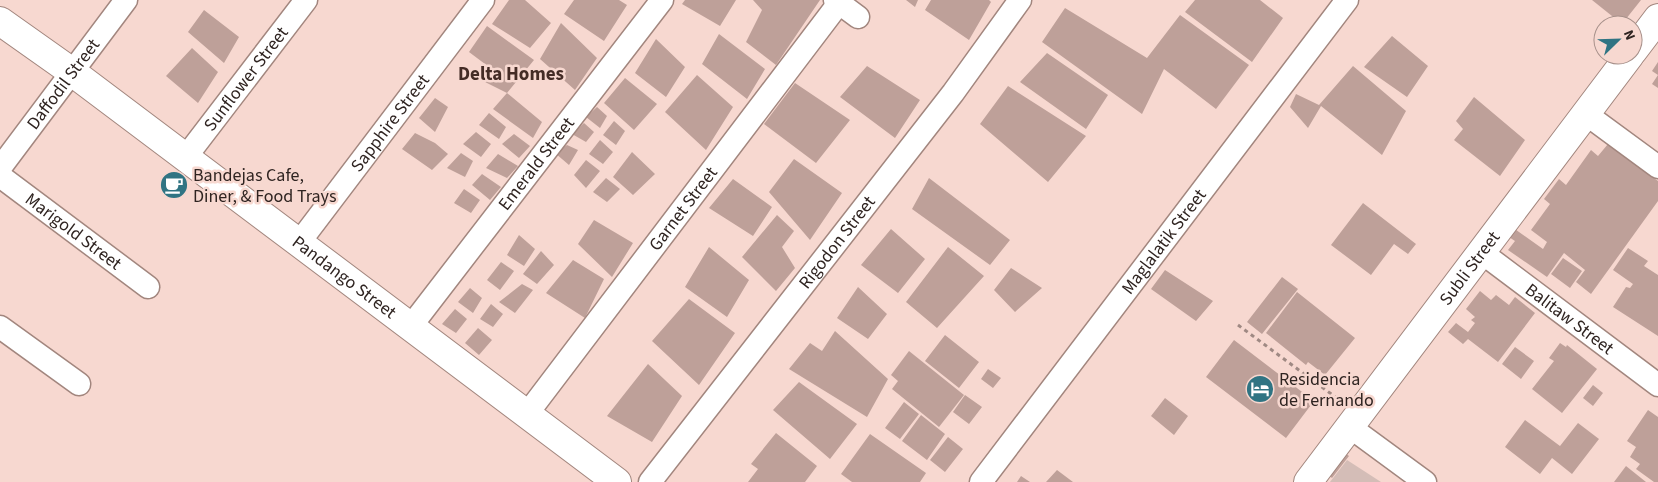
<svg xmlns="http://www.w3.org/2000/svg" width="1658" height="482" font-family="'Source Sans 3',sans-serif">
<rect width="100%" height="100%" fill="#f7d8d0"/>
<!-- green -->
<path fill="#d4bdb7" d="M1347,460L1381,482H1330Z"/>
<!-- building -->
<path fill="#bea099" d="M509,0H525L551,23L530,48L492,24Z
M574,0H619L627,5L604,41L564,14Z
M685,0H736L720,26L682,4Z
M753,0H820L776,65L746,42L762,10Z
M906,0H918L915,7Z
M931,0H989L991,2L969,40L925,10Z
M1195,0H1260L1283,18L1252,62L1185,12Z
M1592,0H1641L1622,24Z
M1065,8L1147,58L1180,15L1249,65L1216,109L1164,69L1142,114L1042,42Z
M204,10L239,37L224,63L188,32Z
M561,23L597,58L575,90L540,59Z
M487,26L534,60L507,93L483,81L485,64L469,52Z
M719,34L765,69L747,99L702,64Z
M1392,36L1428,66L1407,97L1364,67Z
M656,39L685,67L666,97L635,73Z
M192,48L218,72L198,103L166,76Z
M1047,53L1108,95L1086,129L1020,82Z
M1658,62V88L1652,84L1658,75L1652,71Z
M867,66L920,100L895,138L840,97Z
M1353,66L1406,111L1382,155L1321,106L1308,128L1290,107L1296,94L1319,105Z
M697,75L733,107L706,150L665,112Z
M625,78L657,104L634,130L604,103Z
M795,83L850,120L816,163L764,124Z
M1008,86L1086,136L1048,182L980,124Z
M507,93L542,122L533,138L493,109Z
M1474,97L1525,140L1500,176L1454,140L1463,129L1456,121Z
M435,98L448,107L435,132L419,118Z
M597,107L607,116L600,128L586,117Z
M489,113L506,127L499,139L479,125Z
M614,121L625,131L616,145L603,135Z
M584,123L594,132L586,142L572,134Z
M476,132L491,144L481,157L463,144Z
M415,133L435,143L448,154L432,170L402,149Z
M514,134L530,146L519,158L502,144Z
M600,140L613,152L603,164L589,154Z
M1608,144L1658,181V201L1591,294L1576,282L1585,270L1564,253L1547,277L1508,250L1515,241L1506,235L1512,227L1543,249L1547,242L1531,230L1550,204L1544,199L1559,179L1566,185L1591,150L1598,156Z
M567,145L578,150L569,165L555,153Z
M632,152L655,174L633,195L613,177Z
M461,153L473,161L465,177L447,168Z
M498,154L518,166L507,178L486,168Z
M794,159L842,193L810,240L769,192Z
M586,160L600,171L586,188L574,175Z
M482,174L501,187L490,200L472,185Z
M606,178L620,189L607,202L593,192Z
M929,178L1010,240L990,265L912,209Z
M733,179L772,207L753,236L709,208Z
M464,189L480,200L471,213L454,203Z
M1363,203L1416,244L1408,254L1394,244L1371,275L1331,245Z
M777,215L794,231L782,247L795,268L776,291L742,257Z
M594,220L633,243L612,277L578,244Z
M891,229L925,259L898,293L861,265Z
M519,235L535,249L524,266L507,255Z
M709,247L749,280L727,317L685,287Z
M948,247L984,276L937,328L906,302Z
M1628,248L1648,261L1644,266L1658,275V336L1613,307L1626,287L1630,288L1633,284L1613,270Z
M541,251L554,265L537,284L523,274Z
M1563,258L1582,271L1570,288L1551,274Z
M573,260L604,279L585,318L546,293Z
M501,262L514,271L500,290L487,280Z
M1011,268L1042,288L1015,312L994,290Z
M1165,270L1213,301L1196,321L1151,289Z
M1282,277L1298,289L1262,334L1247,322Z
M522,284L533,290L515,313L499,302Z
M858,287L887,314L868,339L837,318Z
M470,288L482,298L473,313L458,302Z
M1480,291L1491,300L1496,295L1509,305L1515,297L1535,313L1498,362L1468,339L1463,344L1448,332L1456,323L1468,332L1475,323L1471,320L1475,317L1466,309Z
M1297,292L1355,338L1325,375L1308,362L1306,365L1266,333Z
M689,299L735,333L699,385L652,341Z
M491,304L503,314L493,327L480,319Z
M455,309L467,319L456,333L442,324Z
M478,328L492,340L479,355L465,343Z
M835,331L888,379L867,417L789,369L810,343L822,351Z
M945,335L979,362L959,388L925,361Z
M1234,340L1314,401L1286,438L1206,377Z
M1560,343L1566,347L1567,345L1597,369L1562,413L1532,389L1554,361L1549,358Z
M1515,347L1534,361L1521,379L1502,364Z
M909,351L964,395L939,427L892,389L898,381L891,375Z
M648,364L682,396L652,442L607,416Z
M988,369L1001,378L993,388L981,379Z
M799,382L857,424L830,459L773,410Z
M1593,385L1603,393L1593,406L1583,398Z
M965,395L982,407L969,424L953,412Z
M1165,398L1188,416L1174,435L1151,416Z
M904,402L919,414L900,439L885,428Z
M1648,410L1658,417V482H1654L1636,469L1640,464L1630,457L1636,447L1627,441Z
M921,415L945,434L927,460L902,441Z
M1525,420L1560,446L1578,423L1599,439L1572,474L1552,458L1540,474L1505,447Z
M776,433L817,466L805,482H748L758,469L751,464Z
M870,434L926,473L920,482H852L841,474Z
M948,437L963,449L945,472L930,460Z
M1339,448L1349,456L1332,478L1322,470Z
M1626,466L1646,482H1614Z
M1057,470L1073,482H1046Z
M1021,476L1030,482H1017Z"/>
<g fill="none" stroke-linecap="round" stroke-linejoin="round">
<defs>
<g id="minor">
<path d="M835,0L858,17"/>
<path d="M1586,114L1658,167"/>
<path id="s1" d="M185,158L306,0"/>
<path id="s2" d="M0,168L126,0"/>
<path id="s3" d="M0,176L148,287"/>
<path id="s4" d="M298,244L483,0"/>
<path id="s5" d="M1481,252L1658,385"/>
<path id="s6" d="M411,326L662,0"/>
<path d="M0,327L79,384"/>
<path id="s7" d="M527,414L839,3"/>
<path d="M1350,427L1425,482"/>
<path id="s8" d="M650,482L953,93L1020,0"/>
<path id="s9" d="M981,482L1347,0"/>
</g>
<g id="tertiary">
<path id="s10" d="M0,21L72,72L617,482"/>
<path d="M1633,51L1658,18"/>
<path id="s11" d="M1308,482L1630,55"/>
</g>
</defs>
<!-- minor casing -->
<use href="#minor" stroke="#a2867e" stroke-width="25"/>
<!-- tertiary casing -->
<use href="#tertiary" stroke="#a2867e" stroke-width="30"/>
<!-- path -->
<path stroke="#9f8983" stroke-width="3" stroke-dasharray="4 4" stroke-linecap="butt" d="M1238,325L1338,399"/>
<!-- minor -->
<use href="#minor" stroke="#fff" stroke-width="22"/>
<!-- tertiary -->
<use href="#tertiary" stroke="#fff" stroke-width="28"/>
</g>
<!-- icons -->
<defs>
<symbol id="cafe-disc" viewBox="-11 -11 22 22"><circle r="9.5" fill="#307483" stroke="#f7d8d0"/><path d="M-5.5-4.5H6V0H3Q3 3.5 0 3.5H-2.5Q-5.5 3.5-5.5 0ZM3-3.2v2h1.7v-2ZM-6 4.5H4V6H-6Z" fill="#fff"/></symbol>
<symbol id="hotel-disc" viewBox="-11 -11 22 22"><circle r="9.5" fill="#307483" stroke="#f7d8d0"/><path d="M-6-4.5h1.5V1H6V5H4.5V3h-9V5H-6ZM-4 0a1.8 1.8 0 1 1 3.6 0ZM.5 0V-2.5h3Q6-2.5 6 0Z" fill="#fff"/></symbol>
</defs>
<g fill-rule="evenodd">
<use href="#cafe-disc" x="158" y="169" width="32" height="32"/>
<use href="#hotel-disc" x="1244" y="373" width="32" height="32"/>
</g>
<g text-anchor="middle" stroke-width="5" stroke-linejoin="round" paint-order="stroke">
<!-- street labels -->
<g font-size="18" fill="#2f2421" stroke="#f7d8d0">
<text dy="6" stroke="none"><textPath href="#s1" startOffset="100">Sunflower Street</textPath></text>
<text dy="6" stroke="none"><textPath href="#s2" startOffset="105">Daffodil Street</textPath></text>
<text dy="6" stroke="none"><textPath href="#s4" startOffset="152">Sapphire Street</textPath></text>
<text dy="6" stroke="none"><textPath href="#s6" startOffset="205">Emerald Street</textPath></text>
<text dy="6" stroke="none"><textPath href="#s7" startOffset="258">Garnet Street</textPath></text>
<text dy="6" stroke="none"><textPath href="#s3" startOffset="92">Marigold Street</textPath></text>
<text dy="6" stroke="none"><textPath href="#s8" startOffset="304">Rigodon Street</textPath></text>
<text dy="6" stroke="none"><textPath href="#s9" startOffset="302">Maglalatik Street</textPath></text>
<text dy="6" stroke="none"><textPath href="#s11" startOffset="268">Subli Street</textPath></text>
<text dy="6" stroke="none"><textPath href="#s10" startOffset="429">Pandango Street</textPath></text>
<text dy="6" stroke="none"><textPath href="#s5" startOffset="111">Balitaw Street</textPath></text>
</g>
<!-- poi labels -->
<g font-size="18" fill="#2f2421" stroke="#f7d8d0" text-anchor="start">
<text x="193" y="181">Bandejas Cafe,<tspan x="193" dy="21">Diner, &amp; Food Trays</tspan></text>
<text x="1279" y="385">Residencia<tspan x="1279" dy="21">de Fernando</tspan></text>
</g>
<!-- neighbourhood labels -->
<g font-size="19" font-weight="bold" fill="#442c26" stroke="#f7d8d0">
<text x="511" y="80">Delta Homes</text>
</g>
</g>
<!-- north arrow -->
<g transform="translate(1618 40) rotate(67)"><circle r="24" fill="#f7d8d0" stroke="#a7908a"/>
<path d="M0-4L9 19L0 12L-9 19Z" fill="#307483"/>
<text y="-8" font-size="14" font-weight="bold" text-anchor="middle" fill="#2f2421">N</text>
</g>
</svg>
